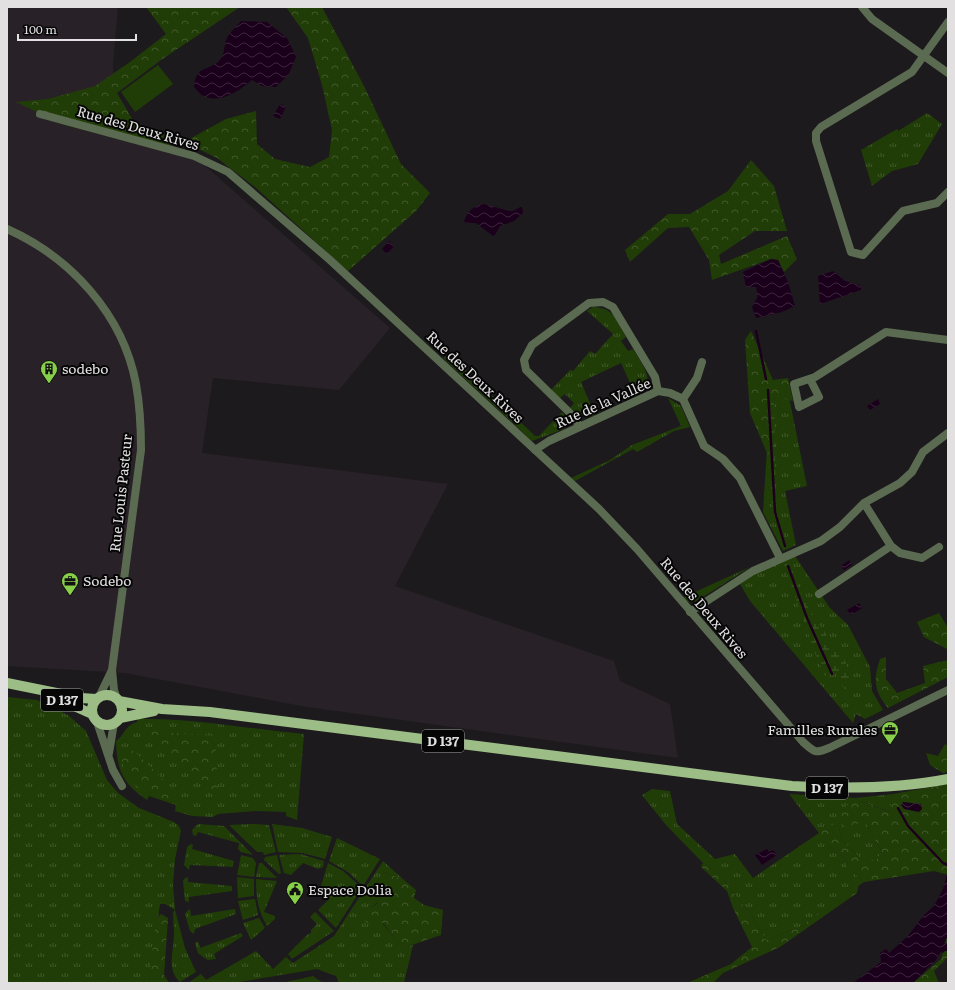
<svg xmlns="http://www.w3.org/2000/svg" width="955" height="990" font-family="Literata,serif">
<defs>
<pattern id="grass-tufts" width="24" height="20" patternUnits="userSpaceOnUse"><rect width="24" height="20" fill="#213d07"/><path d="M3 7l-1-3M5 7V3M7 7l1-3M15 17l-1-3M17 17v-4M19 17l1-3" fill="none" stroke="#41592b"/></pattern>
<pattern id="forest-crowns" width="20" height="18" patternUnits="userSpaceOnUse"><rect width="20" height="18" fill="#213d07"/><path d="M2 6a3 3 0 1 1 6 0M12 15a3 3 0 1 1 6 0" fill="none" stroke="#41592b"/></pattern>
<pattern id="wetland-marsh" width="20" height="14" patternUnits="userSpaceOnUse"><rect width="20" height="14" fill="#213d07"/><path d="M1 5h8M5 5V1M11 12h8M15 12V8" fill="none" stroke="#41592b"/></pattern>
<pattern id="water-waves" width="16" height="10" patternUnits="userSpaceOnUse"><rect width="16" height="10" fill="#1b001c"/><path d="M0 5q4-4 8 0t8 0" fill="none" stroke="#3c253d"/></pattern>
</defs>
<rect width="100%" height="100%" fill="#1c1a1c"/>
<!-- built -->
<path fill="#282127" d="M7,7H118L113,64L114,112L194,156L390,328L339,390L213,378L202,453L448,484L395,586L614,661L620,681L670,704L678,758L307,707L125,673L7,666Z"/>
<!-- grass -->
<path fill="url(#grass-tufts)" d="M927,113L942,124L918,164L892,171L872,186L861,150L897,129L898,131Z
M593,307C615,308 616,320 626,337L621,341L628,351L633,349C642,365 659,383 636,396L621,363L581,382L595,415L586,418L570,408L574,403L565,394L560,398L551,390L570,370L573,371L590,351L595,354L613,334L587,311Z
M449,354L535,436H539L562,412L568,420L564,429L532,441L443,358Z
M782,395L789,397L807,486L785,491L796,545L783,551L763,512L770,401Z
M668,398L681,406L690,427L674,431L637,452L633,449L575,481L571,478L610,460L632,445L681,426Z
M795,556L830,608L848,625L870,667L872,691L883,710L865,719L856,714L853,723L750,601L740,584L755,574Z
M750,567L695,602C690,603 686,602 684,597Z
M7,697L37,700L68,715L86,731L107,780L118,793L139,808L174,822L179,826L181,831L175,859L173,884L175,910L185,948L196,972L180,982C166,970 174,950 174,934C174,927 173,919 173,912L175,910L165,904H160L149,983H7Z
M138,719C194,718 249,729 304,734L297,820L286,816V812L255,811L218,814L213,817L192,816L175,811L176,805L149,796L147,800C122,783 117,770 116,741C125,735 124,726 137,722Z
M652,789L670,791L677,824L715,859L735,854L753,878L819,833L789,794L855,798L893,794L890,812L855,799L863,818L882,852L876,860H862L842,840L839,828L827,844L846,859L847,867L864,882L798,928L766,940L753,918L719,874L703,863L666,825L642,795Z
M198,824L224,826L253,855L241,852L238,849L239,843L198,832L196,836L193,835L192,830Z
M252,824L269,825L276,852L264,855L263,852H257L229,825Z
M272,824L302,828L332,837L325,859L303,853L278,852Z
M337,838L380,859L363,886L348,872L329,861Z
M191,844L193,845L192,849L234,861L233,867L190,865L189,870L184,865L187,847Z
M300,854L324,861L323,867L318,869L303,863L291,875L284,873L279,855Z
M241,855L253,858L256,863L254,877L237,875Z
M277,855L281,873L279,874L264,860L265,857Z
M383,861L404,880L384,872L371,890L378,902L370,908L396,940L409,946L413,945L404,983H339L336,976L317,969L233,983H188L201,974L206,980L256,951L273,969L286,957L293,963L334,936Z
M259,863H262L277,878L256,877Z
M328,863L343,871L362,888L336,928L318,910L329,899L320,889Z
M188,877V882L232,886V891L189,897V902L185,901L183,881L185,878Z
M237,877L254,879V896L238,898Z
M256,879L277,881L264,912L275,916V919L267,926C258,911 256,896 256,879Z
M255,899L258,915L243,920L238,901Z
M190,909L191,916L235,909L236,914L195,929L194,934L190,931L185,914L187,911Z
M315,912L334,931L292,959L288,954L307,935L311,933V930L317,924L310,917Z
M259,918L265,928L251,940L243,923Z
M241,933L243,936L214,954L216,959L208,960L203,957L198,953L195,943L198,941L200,948Z"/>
<!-- forest -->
<path fill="url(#forest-crowns)" d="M146,7H240L161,60L117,93L134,122L170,137L171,152L64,125L16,102L48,99L95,86L130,62L166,34Z
M286,7H322L364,86L401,164L430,193L416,211L348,271L255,187L217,158L184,142L226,119L256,111L257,144L275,159L310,167L329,157L332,130L322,85L308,38Z
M751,160L774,186L787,231H755L719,255L721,264L787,236L797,259L784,272L778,260L771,259L712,280L709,260L689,227L668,228L630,262L625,250L668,214H690L728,191Z
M751,331L773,380L788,378L793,401L781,398L773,401L770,460L750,413L745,340Z
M939,613L948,628V653L947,649L924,637L917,622Z
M886,657V679L897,693L925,683L923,666L948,660V677L888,708C874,691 873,680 880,659Z
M147,731L215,736L218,800Z
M945,744L948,746V772L943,773L930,765L926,753L938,756Z
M118,749L134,751L184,800L167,801L149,794L136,787L126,774Z
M948,784V875L934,871L864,882L847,867L846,859L827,844L819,833L831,823L839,828L842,840L862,860H876L882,852L863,818L851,831L840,823L839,812L855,799L889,812L893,794Z
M703,863L719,874L753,918L766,940L798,928L859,884L857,893L780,947L723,973L713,983H687L731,964L752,947L733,908L727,891L701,867Z
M384,872L404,880L416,890L414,898L424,905L443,910L441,935L409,946L396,940L383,923L374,926L366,922L361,915L367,907L370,908L378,903L371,890Z
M161,914L168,918L164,975L169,983H149L156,920Z
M948,933V957L934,971L939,983H913L941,959Z"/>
<!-- wetland -->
<path fill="url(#wetland-marsh)" d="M770,390L774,404L776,507L781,528L778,530C765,485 769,438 767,392Z
M790,562L799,588L815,621L824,630L829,640L843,656L849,671L848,689H844L835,671L825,676L816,656L784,565Z"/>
<!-- pitch -->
<path fill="#213d07" d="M158,65L173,84L135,112L121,92Z
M331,941L333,945L315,955L313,951Z
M313,976L323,983H281Z"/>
<!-- water -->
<path fill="url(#water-waves)" d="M241,21L267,22L287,38L296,57L289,74L276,87L262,86L252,80C240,90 223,103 206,97C201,96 197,90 194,87C196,66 205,72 218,62C226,55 223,45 227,38C230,32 237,26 241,21Z
M280,104L286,107L280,119L273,116Z
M484,204L509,211H513L522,206L523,213L514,221L500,226L495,235L493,236L476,223H466L464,221C468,211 474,205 484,204Z
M389,241L394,246L387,254L382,249Z
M771,259L778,260L788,282L795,306L782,312L756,318L752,307L758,296L756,287H746L743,272Z
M833,271L845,281L861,286V290L820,304L818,276Z
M878,399L880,404L870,410L867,406Z
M849,560L852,565L844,570L841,566Z
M859,603L862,608L851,615L847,610Z
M903,802L921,804L922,809L919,812L904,809L901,805Z
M767,849L769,852L773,850L777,855L762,865L755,855Z
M948,870V936L944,943H948V951H945L943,953L941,951L936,960L913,983H853L881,962L880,953L886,949L889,953L908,936L924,915L934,906L943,889Z"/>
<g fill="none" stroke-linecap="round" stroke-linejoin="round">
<!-- stream -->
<path stroke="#1b001c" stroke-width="2.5" d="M756,331L766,379
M768,390L775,512L785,546
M788,566L807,618L832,674
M898,808L908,826L943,863L948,865"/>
<!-- street -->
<path stroke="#5b6b51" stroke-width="8" d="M862,7L872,19L948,73
M948,22L912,72L821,127L816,133V141L851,252L863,255L903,211L937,203L948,192
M40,114L194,156L228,172L330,260L599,509L637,549L803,742C814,752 815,754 829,748L948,690
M7,229C70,257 123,314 136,384C140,406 141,428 141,450L112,670L114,690L117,699
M810,379L819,397L799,407L794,384L815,377L886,332L948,340
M683,399L697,378L702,362
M580,427L573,416L526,370L524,360L532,345L589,303L603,302L613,307L655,377L658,391
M535,450L549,441L658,391L670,393L683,399L704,446L723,459L740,478L780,558
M864,503L891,546L900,553L922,558L939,547
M819,594L891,546
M690,612L753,571L821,541L840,527L864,503L900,483L912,472L923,452L948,433
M99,697L112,670
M97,722L113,770L122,786
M109,753L114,723"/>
<!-- primary -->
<path stroke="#9cbd86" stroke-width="10" d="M7,683L81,698L96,699
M92 710a15 15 0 1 1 30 0a15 15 0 1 1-30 0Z
M54,697L92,714
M119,701L162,709L210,712L792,786C844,789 896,789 948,779
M120,718L154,711"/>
</g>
<!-- icons -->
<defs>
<symbol id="building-pin" viewBox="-11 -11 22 30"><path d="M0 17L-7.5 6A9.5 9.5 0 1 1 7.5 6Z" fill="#87cf4b" stroke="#060606"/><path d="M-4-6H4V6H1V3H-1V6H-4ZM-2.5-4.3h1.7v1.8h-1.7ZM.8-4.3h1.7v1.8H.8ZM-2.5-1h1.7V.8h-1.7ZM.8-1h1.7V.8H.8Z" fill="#111"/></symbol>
<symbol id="office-pin" viewBox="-11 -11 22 30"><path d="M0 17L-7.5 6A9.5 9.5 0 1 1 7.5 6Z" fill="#87cf4b" stroke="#060606"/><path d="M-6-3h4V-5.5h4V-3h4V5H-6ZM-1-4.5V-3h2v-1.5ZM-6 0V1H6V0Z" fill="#111"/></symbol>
<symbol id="civic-pin" viewBox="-11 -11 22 30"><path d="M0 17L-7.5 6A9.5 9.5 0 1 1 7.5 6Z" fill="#87cf4b" stroke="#060606"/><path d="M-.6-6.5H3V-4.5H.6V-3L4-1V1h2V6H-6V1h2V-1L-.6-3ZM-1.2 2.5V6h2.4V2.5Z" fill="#111"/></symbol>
</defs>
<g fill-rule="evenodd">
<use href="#building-pin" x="39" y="359" width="20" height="27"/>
<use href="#office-pin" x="60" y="571" width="20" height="27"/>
<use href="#office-pin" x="880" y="720" width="20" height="27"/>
<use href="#civic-pin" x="285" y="880" width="20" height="27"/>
</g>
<g text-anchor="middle" stroke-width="4" stroke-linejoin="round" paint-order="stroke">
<!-- shield labels -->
<g fill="#060606" stroke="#a09f9f" stroke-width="1">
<rect x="41" y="689" width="42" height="22" rx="3"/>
<rect x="422" y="730" width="42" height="22" rx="3"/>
<rect x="806" y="777" width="42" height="22" rx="3"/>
</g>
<g font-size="13" font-weight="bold" fill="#e2e0e1">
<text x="62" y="705">D 137</text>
<text x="443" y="746">D 137</text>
<text x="827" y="793">D 137</text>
</g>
<!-- street labels -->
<g font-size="14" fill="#e2e0e1" stroke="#060606">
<text transform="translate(138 128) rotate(16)" y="5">Rue des Deux Rives</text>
<text transform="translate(475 377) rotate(43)" y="5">Rue des Deux Rives</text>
<text transform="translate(603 403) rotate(-24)" y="5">Rue de la Vallée</text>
<text transform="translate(121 493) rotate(-84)" y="5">Rue Louis Pasteur</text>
<text transform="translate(704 608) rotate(50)" y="5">Rue des Deux Rives</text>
</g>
<!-- poi labels -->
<g font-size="14" fill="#e2e0e1" stroke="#060606" text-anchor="start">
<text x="62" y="374">sodebo</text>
<text x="83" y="586">Sodebo</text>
<text x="877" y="735" text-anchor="end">Familles Rurales</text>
<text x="308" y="895">Espace Dolia</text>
</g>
</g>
<!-- border -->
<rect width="955" height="990" fill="none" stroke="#e2e0e1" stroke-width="16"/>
<!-- scale -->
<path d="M18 34v6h118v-6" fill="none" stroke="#e2e0e1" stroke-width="2"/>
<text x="24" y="34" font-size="12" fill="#e2e0e1" stroke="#060606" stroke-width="3" paint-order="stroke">100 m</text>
</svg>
